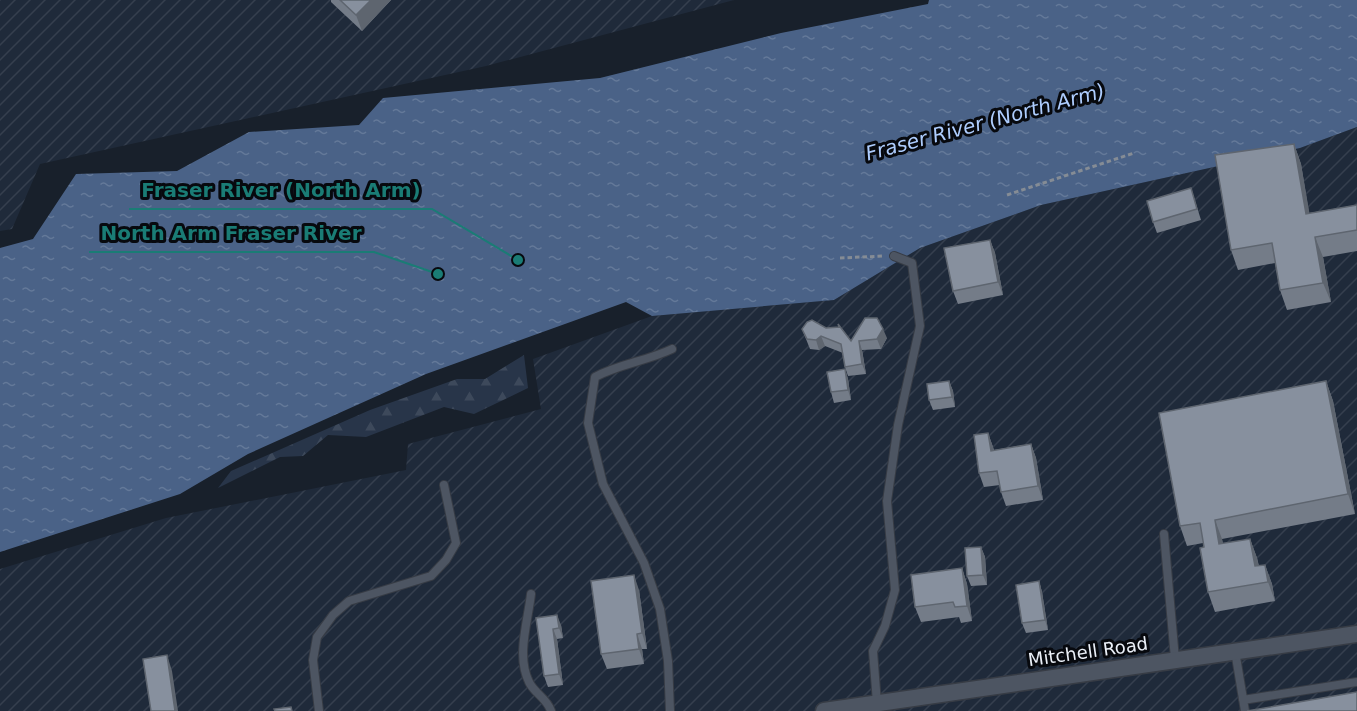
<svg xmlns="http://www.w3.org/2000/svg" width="1357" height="711" font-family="'DejaVu Sans',sans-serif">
<defs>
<pattern id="industrial-furrows" width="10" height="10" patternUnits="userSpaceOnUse" patternTransform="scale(1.5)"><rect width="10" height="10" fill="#1f2a3a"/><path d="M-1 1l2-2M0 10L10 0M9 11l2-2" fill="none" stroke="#353f4e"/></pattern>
<pattern id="forest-firs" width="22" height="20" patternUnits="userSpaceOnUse" patternTransform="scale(1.5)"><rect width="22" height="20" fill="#283549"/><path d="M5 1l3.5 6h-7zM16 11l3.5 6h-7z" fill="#3d495b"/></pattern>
<pattern id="water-ripples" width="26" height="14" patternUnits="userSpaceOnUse" patternTransform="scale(1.5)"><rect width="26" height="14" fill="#4a6287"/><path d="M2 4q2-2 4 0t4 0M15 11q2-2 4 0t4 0" fill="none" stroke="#647999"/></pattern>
</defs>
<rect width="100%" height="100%" fill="#18202b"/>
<!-- industrial -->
<path fill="url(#industrial-furrows)" d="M0,0H734L486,66L40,164L12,229L0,231Z
M1357,127V711H0V569L166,518L406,470L408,444L541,409L533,359L652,316L834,300L920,248L1041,205L1300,148Z"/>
<!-- forest -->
<path fill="url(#forest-firs)" d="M524,355L528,388L474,414L444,407L366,437L328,435L303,456L280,457L218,488L231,471L370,410L457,379H485Z"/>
<!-- water -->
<path fill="url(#water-ripples)" d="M929,0H1357V127L1300,148L1041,205L920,248L834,300L652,316L626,302L426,374L248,454L180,494L0,552V248L33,239L76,174L177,171L249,132L359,125L383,98L600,78L781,33L928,4Z"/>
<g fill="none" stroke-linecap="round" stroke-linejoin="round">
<defs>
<path id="service" d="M1164,534L1175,659
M531,594C528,621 516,656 529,682C534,693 547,698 551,711
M1235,651L1245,711
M1243,700L1357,682
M877,703L873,651L885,626L895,590L887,501L898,425L920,326L912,263L894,256
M319,711L313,660L317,637L333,615L349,601L431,576L446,560L456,543L444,485
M670,711L668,661L660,609L644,563L603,484L588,423L595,377C619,364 647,361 672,349"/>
<path id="minor" d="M824,711L1357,634"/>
</defs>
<!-- service casing -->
<use href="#service" stroke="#373c45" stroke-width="10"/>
<!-- minor casing -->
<use href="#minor" stroke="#373c45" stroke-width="19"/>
<!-- path -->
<path stroke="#858c95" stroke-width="3" stroke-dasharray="4.5 3" stroke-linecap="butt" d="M1007,195L1134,153
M840,258L884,256"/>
<!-- service -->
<use href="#service" stroke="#4d5562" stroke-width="8"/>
<!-- minor -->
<use href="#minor" stroke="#4d5562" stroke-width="16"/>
</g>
<!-- wall -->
<path fill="#747c88" d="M331,0H391L362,31L331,2Z
M1294,144L1301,164L1309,213L1357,205V251L1323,257L1331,302L1287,310L1280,290L1275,263L1238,270L1231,250Z
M1191,188L1201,220L1157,233L1153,222Z
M990,240L995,253L1003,295L958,304L953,291Z
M802,329L851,341L887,338L881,349L862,350L866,374L848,376L845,367L843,353L825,346L819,350L810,349Z
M845,369L848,379L851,400L834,403L831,392Z
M949,381L953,391L955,407L933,410L929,400Z
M1326,381L1333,401L1355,514L1222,539L1223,544L1250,539L1257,558L1259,566L1265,565L1272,584L1275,601L1215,612L1208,592L1203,543L1187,546L1180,526Z
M988,433L994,450L1031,444L1036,458L1043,500L1006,506L1001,492L1000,485L984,487L979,473Z
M981,547L985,557L987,585L971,586L967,576Z
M962,568L967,584L972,621L961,623L959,617L921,622L915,607Z
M1039,581L1042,592L1048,630L1026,633L1022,623Z
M639,590L647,649H642L644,664L607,669L601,654Z
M536,618L561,625L563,638L557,639L563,685L548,687L544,676Z"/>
<!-- shaded-wall -->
<path fill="#5e656f" d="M371,0H391L362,31L356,15Z
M1294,144L1301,164L1313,234L1306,214Z
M1315,237L1323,257L1331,302L1323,283Z
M990,240L995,253L1003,295L998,282Z
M883,329L887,338L881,349L877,339Z
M821,336L825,346L819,350L816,340Z
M859,341L862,350L866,374L862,364Z
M845,369L848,379L851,400L848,390Z
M949,381L953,391L955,407L952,397Z
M1326,381L1333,401L1355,514L1348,494Z
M988,433L993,447L996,465L991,451Z
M1031,444L1036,458L1043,500L1038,486Z
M1215,520L1222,539L1226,564L1219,544Z
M1250,539L1257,558L1262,583L1255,566Z
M981,547L985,557L987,585L983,575Z
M1265,565L1272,584L1275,601L1268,582Z
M962,568L967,584L972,621L967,606Z
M634,575L639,590L647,649L642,633Z
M1039,581L1042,592L1048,630L1045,620Z
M557,615L561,625L563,638L559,628Z
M553,629L557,639L563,685L559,674Z
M637,634L642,649L644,664L639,649Z
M167,655L172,671L178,711H175Z"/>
<!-- building -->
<path fill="#87909e" stroke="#5e656f" stroke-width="1.5" d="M340,0H371L356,15Z
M1294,144L1306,214L1357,205V230L1315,237L1323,283L1280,290L1272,243L1231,250L1215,155Z
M1191,188L1197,209L1153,222L1147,201Z
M990,240L998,282L953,291L944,248Z
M865,318H877L883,329L877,339L859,341L862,364L845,367L841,344L821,336L816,340L807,339L802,329L807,322L812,320L826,328L839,327L838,324L851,341Z
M845,369L848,390L831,392L827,372Z
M949,381L952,397L929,400L927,384Z
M1326,381L1348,494L1215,520L1219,544L1250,539L1255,566L1265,565L1268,582L1208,592L1200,548L1204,547L1200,523L1180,526L1159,413Z
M988,433L991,451L1031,444L1038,486L1001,492L997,471L979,473L974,435Z
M981,547L983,575L967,576L965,548Z
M962,568L967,606L955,607L953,602L915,607L911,575Z
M634,575L642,633L637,634L639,649L601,654L591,581Z
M1039,581L1045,620L1022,623L1016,585Z
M557,615L559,628L553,629L559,674L544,676L536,618Z
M167,655L175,711H151L143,659Z
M1357,692V711H1247Z
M291,707L292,711H275L274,709Z"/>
<g text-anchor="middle" stroke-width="6" stroke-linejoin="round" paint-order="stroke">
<!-- street labels -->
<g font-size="18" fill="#ebf0f8" stroke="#07090e">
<text transform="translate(1088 652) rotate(-8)" y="6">Mitchell Road</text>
</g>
<!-- water labels -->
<g font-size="20" font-style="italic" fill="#aecdfe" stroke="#07090e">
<text transform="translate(985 122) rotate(-15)" y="7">Fraser River (North Arm)</text>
</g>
</g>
<!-- callouts -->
<path fill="none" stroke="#1a7c75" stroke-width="2" d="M518 260L432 209H129M438 274L374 252H89"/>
<g fill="#1a7c75" stroke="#07090e" stroke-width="2">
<circle cx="518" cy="260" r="6"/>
<circle cx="438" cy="274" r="6"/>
</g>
<g font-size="20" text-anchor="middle" font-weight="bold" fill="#1a7c75" stroke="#07090e" stroke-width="6" stroke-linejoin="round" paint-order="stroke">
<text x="281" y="197">Fraser River (North Arm)</text>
<text x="231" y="240">North Arm Fraser River</text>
</g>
</svg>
